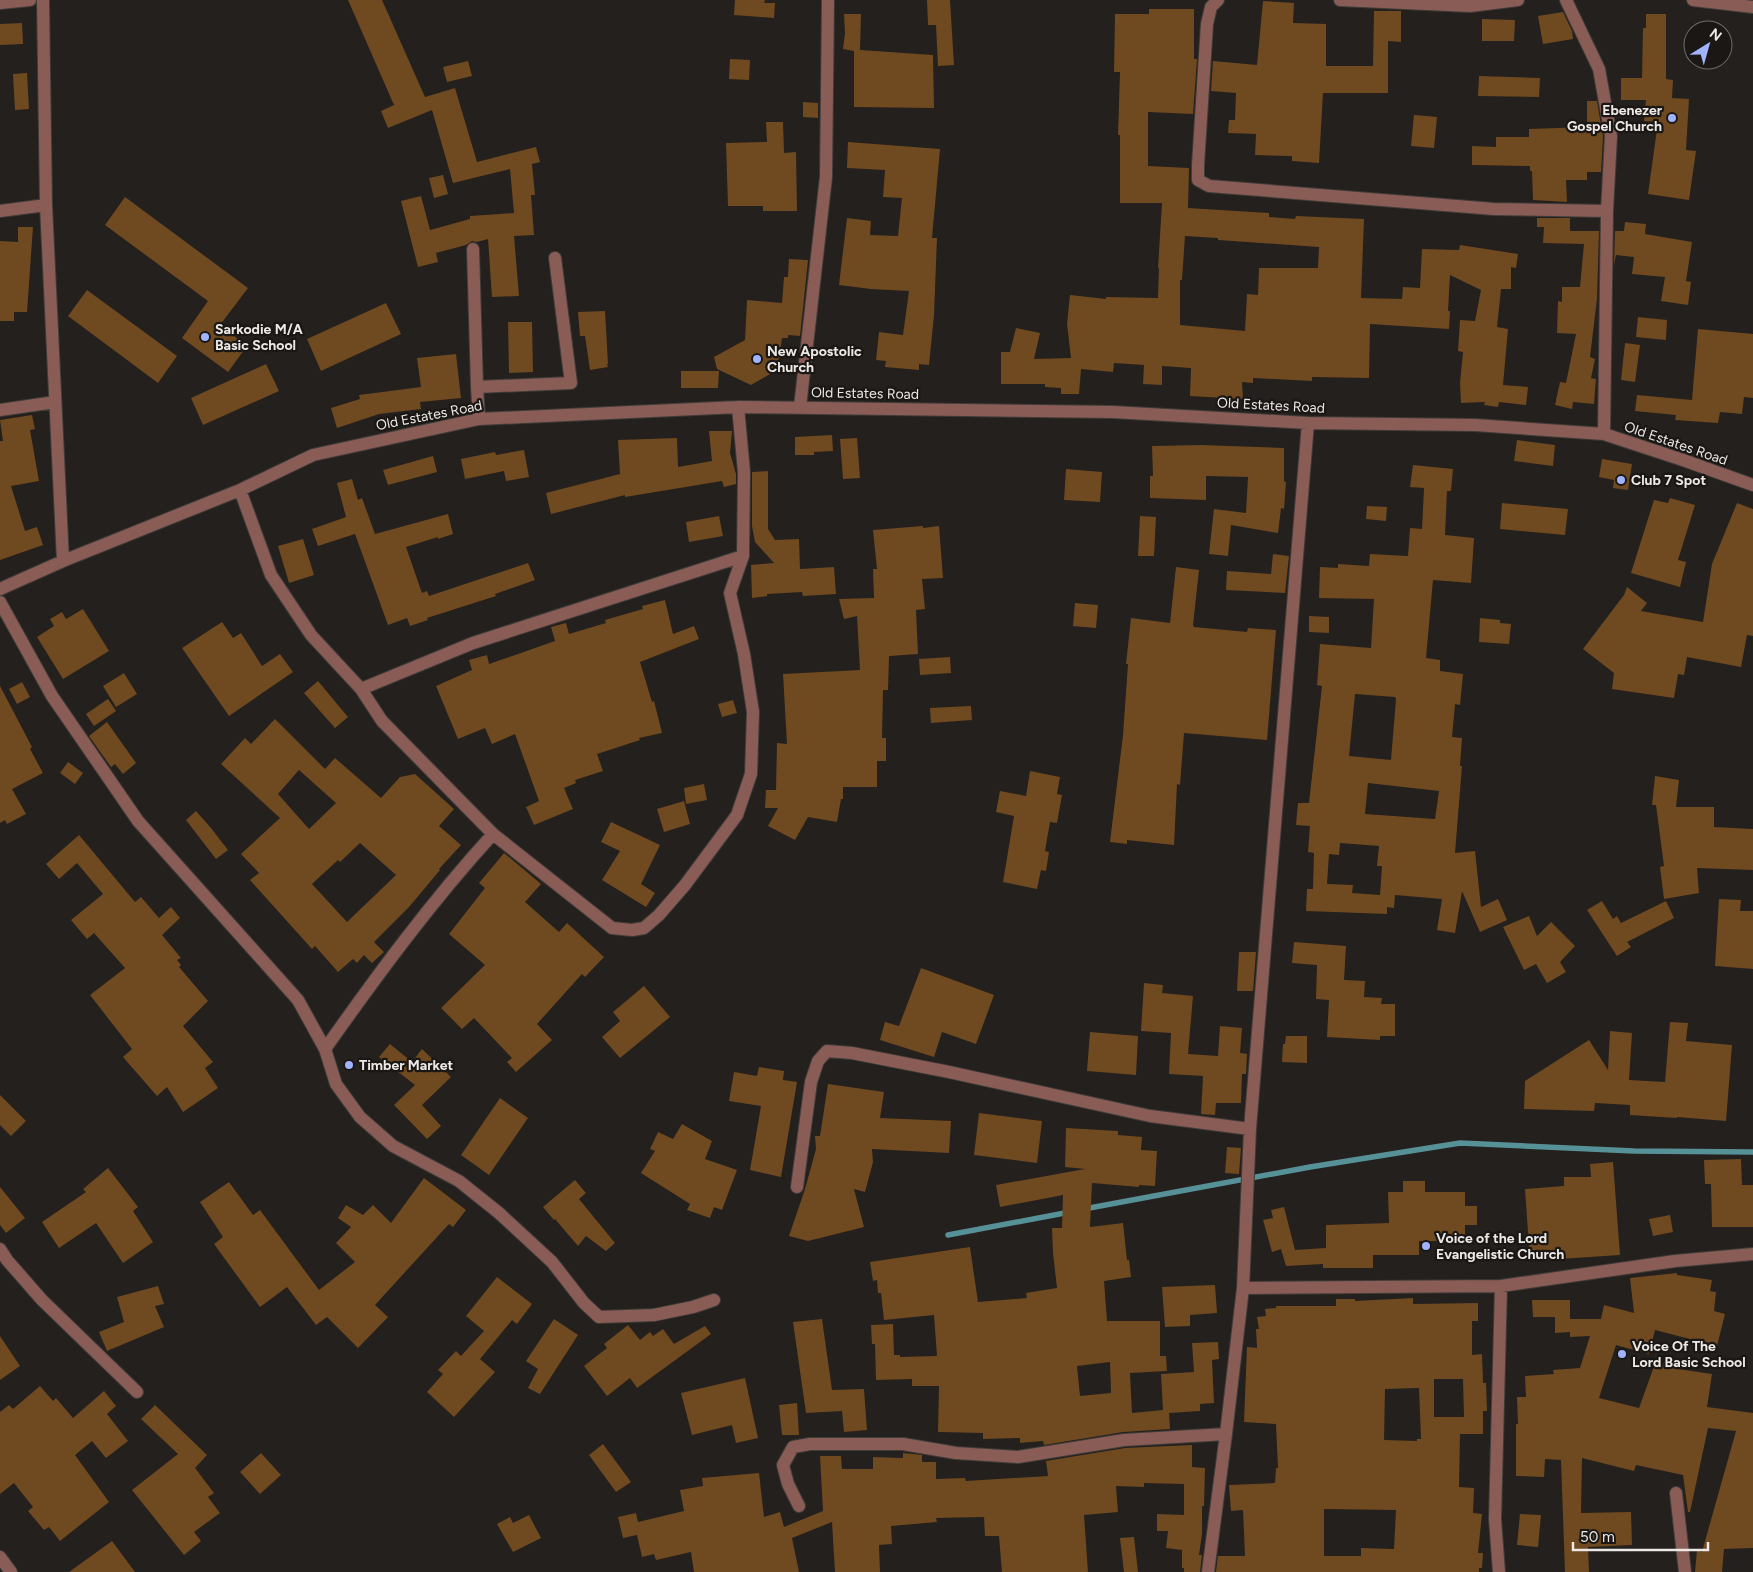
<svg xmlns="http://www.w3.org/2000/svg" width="1753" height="1572" font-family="Figtree,sans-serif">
<rect width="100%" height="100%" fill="#24201d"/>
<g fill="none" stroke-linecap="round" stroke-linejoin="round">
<!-- stream -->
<path stroke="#579198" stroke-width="5.5" d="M1084,1209L1310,1167L1460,1143L1634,1151L1753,1152
M948,1235L1070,1212"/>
</g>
<!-- building -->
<path fill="#6f491f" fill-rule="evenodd" d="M348,0H382L425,97L455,88L477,162L536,147L540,162L532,164L535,195H531L534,235L514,236L519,296L492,297L488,239L477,242L472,241L466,245L436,253L438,262L418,267L401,201L421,196L430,230L470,219V216L514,213L510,169L453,183L432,110L388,128L381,111L394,105Z
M735,0H765L764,3H775L774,18L734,15Z
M927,0H950L954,65L938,66L936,25H928Z
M1263,1L1294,3L1293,23L1326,24V66H1373L1374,11H1401V42L1388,41V93H1323L1319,163L1292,161V156L1255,155L1256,134L1228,133L1229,120H1235L1236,93L1211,91L1213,61L1257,65Z
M1149,9H1194V59H1197L1193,114L1148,112V166L1189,168L1188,208L1269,213V217L1295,219L1296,216L1364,219L1361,298L1402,299L1403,287L1420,288L1422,249L1459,250L1460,245L1518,254L1516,268L1511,267V289H1501L1497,327L1508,329L1503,385L1528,387L1526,405L1499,402L1498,407L1484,405L1485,402L1461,403L1460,383L1463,352L1458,351L1460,320L1475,321L1481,290L1450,275L1448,311H1450L1449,329L1370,324L1369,378L1312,377V381L1253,378V383L1242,382L1243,399L1190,396L1191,368L1162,366V385L1143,384L1144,365L1114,363L1113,372L1081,369L1079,394H1061V388L1045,387V384H1001V352H1010L1016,328L1040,333L1034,359L1071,358L1067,324L1070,295L1106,299V297L1158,298L1159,268H1158L1162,203H1120V135H1118L1120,72H1114L1115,14H1149ZM1185,236L1218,238V240L1319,247L1318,268H1259L1258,295L1247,294L1245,331L1180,325V280H1182Z
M1563,12L1572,31L1573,39L1543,44L1538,16Z
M844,14H861L860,50L933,55L934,108L854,107V51L843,49L845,33Z
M1646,14H1666V79L1673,80L1672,98L1689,99L1686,150L1696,151L1689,200L1648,194L1658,122L1644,121L1646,100H1621V78H1642L1643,28H1646Z
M1482,19L1515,20L1514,41H1482Z
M22,23L23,44L0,45V24Z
M730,59L750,60L749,80L729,79Z
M468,61L472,76L447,82L443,67Z
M27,73L29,109L15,110L13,74Z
M1479,76L1540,78L1539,97L1478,96Z
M1587,101H1597L1603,137L1601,172H1587V180H1566L1567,202L1533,200L1532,171H1530V166L1472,165V146L1496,147V137H1529V129L1587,127Z
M803,102L818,103V118L803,117Z
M1414,115L1437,117L1434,148L1411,146Z
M766,122H783L784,153L796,152L797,211H763V206H728L726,143L767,142Z
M848,142L940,149L932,238H937L934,315L929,365L919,364V370L885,367L886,361L876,360L879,332L903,335L909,291L871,289L839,285L847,218L871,221L870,235L898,236L902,198L883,197L885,170L847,168Z
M443,175L448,194L434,198L429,178Z
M125,197L248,288L220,325L247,346L228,372L182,338L208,301L105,225Z
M1537,218H1570V231H1599L1597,299L1590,357L1595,359L1591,378L1596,379L1594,404L1573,402L1572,409L1555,405L1560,382L1566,383L1576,334L1557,333L1558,301L1562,302V287H1580L1584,244L1543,243L1544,227H1537Z
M1625,222L1646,224L1645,234L1692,242L1686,281L1691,282L1688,305L1661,301L1665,277L1632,274L1634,257L1616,255L1614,265L1615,231H1624Z
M18,227H33L27,312H14V321H0V241L18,242Z
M789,259L808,260L800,336L788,335V338H782L777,370L751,385L717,369L714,357L745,340L747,300L782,303L784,277H788Z
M87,290L177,356L158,383L68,316Z
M386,303L401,334L321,371L307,339Z
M605,311L608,364H607L608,367L590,370L585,336H580L578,312Z
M1638,317L1667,320L1666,340L1636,337Z
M508,322H532L533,372L509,373Z
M1698,329L1753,334V398L1744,397L1742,414L1720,412L1718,423L1675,420L1676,415L1635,411L1637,395L1692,400Z
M1625,343L1640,345L1635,382L1621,380Z
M456,354L461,398L420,402L421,409L379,414L337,428L331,408L360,399L359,395L421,387L417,358Z
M266,364L279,391L203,425L191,398Z
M681,371H719L718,388H681Z
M32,415L35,429L30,430L39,481L11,486L25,531L37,527L43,545L0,560V441H3L0,420Z
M709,431H732L730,453L736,474V484L724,487L722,481L625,497V495L551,514L546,493L620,474L618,440L677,438L678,467L712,461Z
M832,435L833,451L814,452V455H795V437Z
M857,438L860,478L843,479L840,439Z
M1517,440L1555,445L1553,466L1514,461Z
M1201,445L1284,448V481L1286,482L1284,509L1281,508L1278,533L1231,525L1228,556L1209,554L1214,509L1246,513L1248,477L1206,476V500L1150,498V476H1153L1152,446Z
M524,450L529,477L506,481L504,471L465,479L461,459L495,452L496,455Z
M433,456L437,472L388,485L383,470Z
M1602,459L1632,464L1628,490L1613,488L1614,480L1599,477Z
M1413,465L1453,469L1451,491H1447L1445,535L1474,538L1471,583L1433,580L1426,658L1440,660V671L1463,674L1460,705L1455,704L1452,737L1462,738L1460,766H1462L1455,853L1475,851L1481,907L1498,899L1507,920L1480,932L1462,891L1455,933L1437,930L1442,899L1395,895L1394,908L1387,907V914L1306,911L1307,889H1313L1314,853L1308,852L1310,826L1296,825L1298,803H1309L1322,686L1317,685L1320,644L1371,648L1374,599L1319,598L1320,567L1338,568V564L1369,566L1370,554L1408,556L1410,528L1422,529L1424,488L1410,487ZM1355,694L1395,697L1396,699L1391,760L1349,756ZM1368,783L1439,791L1435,819L1365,814ZM1340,843L1379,846L1377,866H1382L1380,895L1352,893L1353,885L1327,884L1329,854L1339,855Z
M1066,469L1102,472L1100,502L1064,500Z
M768,471V529L775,540L799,539L800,569L834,567L836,594L803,596L802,592L767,594V596L752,598L751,565L774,563L755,542L752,526V472Z
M352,479L358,500L362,498L375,534L448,514L453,534L438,539V537L406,547L422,593L427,591L429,596L528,563L535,580L495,594L496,596L427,618L428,620L410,626L407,618L388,625L355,534L318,546L312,529L346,517L337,483Z
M1670,498L1695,505L1678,560L1686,562L1680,587L1631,573L1654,500L1668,503Z
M1502,503L1568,509L1565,535L1500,529Z
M1737,503L1753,509V636L1747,635L1741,667L1687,657L1684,675L1678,674L1674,698L1612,689L1614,673L1583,649L1624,595L1627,587L1647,603L1641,611L1703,622L1712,564Z
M1367,506L1387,507L1386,521L1366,519Z
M719,516L723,536L689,542L686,522Z
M1140,516L1156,517L1154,556H1138Z
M923,526V528L939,526L943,578L922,579L925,609L916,610L918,654L889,656L888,690H883L882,738H886V761H877V787H843V799H841L837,822L808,817L795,840L768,826L778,808H765L766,790H776L777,743L787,744L783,674L860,670L857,616L844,619L839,599L874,598L873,569H877L873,530Z
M303,539L314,575L289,583L278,546Z
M1273,554L1289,556L1285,593L1226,590L1227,571L1271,574Z
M1176,567L1199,570L1193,625L1194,627L1247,632L1248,628L1276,630L1267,740L1184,733L1180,785L1177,784L1174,845L1127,840V844L1110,842L1123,735L1128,664H1126L1131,618L1170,623Z
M665,600L673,634L694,626L699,639L640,662L652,702L654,701L662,733L639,738L640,740L597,754L603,771L575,780L576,783L564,788L573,809L534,825L526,807L539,801L515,734L492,744L485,728L458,739L436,686L472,670L469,660L487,655L489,664L555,641L551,627L566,623L569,634L606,623L605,620L643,609L642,606Z
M1075,603L1098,605L1096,628L1073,626Z
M83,609L109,651L63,679L37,637L54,626L50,619L62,612L66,619Z
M1309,616L1329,617V633L1309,632Z
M1480,618L1500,620V623L1511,624L1509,644L1479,642Z
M222,622L233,638L241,633L262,666L280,654L293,672L229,716L182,648Z
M950,657L951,673L920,675L919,659Z
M124,673L137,694L116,707L103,686Z
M318,681L348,717L335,728L304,693Z
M22,682L30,697L17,704L9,689Z
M0,686L32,747L30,749L43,773L12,789L26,814L7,824L5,820L0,823Z
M108,699L116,711L94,726L86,714Z
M733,700L737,713L722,717L718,704Z
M971,706L972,720L931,723L930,708Z
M275,719L325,769L335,758L381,798L400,777L415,774L454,809L439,826L461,845L439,869L440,870L409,907L374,942L384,952L372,963L364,955L357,963L353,959L338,972L315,946L312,949L250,880L259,873L241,854L280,818L221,764L245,738L251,744ZM299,770L336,803L309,829L278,794ZM360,843L396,875L347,922L312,884L338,860L340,862Z
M107,722L136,763L123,774L115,764L111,767L89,736Z
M68,762L83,773L75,784L60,773Z
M1030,771L1060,777L1057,794L1062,795L1057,823L1050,822L1045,851L1049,852L1046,871L1041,870L1037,889L1003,882L1014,816L996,812L1000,791L1026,796Z
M1655,776L1679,780L1676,807H1714V827L1753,829V870L1697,868L1699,893L1664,899L1660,867L1664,866L1656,805H1652Z
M704,784L707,800L686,804L684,788Z
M684,801L690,824L664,832L657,809Z
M196,811L211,828L228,850L216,859L186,820Z
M611,822L660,845L641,884L655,893L646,907L602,880L620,851L601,842Z
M79,835L135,902L141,897L159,918L171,907L180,918L162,935L181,958L177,960L181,965L179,967L208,1001L183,1026L213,1062L205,1068L218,1088L183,1112L167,1087L157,1096L123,1057L132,1049L90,995L125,968L94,933L87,939L71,920L103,894L77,863L59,879L46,864Z
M504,853L541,884L525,902L559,932L567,923L604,957L585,977L582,974L537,1024L552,1040L516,1072L507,1062L512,1058L474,1018L462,1029L441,1008L485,965L449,934L485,888L479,883Z
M1719,899L1741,900L1740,911H1753V969L1715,966Z
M1602,901L1613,919L1617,916L1621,923L1666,901L1674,918L1627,942L1631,947L1617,956L1587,910Z
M1529,916L1537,936L1551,922L1575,946L1560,962L1566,972L1547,983L1536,964L1524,970L1503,927Z
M1294,942L1346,946L1344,980L1365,981L1364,997L1382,998L1381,1004H1395V1036H1380V1040L1327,1037L1329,1000L1316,999L1317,965L1292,963Z
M1239,952H1256L1253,991H1237Z
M921,968L994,995L976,1044L942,1032L934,1057L880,1040L885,1022L899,1026Z
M1144,983L1163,985L1162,993L1193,996L1188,1054L1218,1056L1220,1026L1242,1028L1240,1053L1247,1054L1246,1074H1242L1241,1103H1216L1215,1115L1201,1114L1203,1076L1169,1074L1171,1033L1141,1031Z
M644,986L670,1017L620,1058L602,1037L620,1021L613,1012Z
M1670,1022L1688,1023L1686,1041L1732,1045L1726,1121L1677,1117V1118L1630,1115V1105L1595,1103L1594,1111L1524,1109L1525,1081L1589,1040L1608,1070L1610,1031L1632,1033L1629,1080L1665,1082Z
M1090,1032L1138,1036L1136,1075L1087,1071Z
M1286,1036H1307V1063L1282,1062L1283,1044H1285Z
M390,1044L412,1062L422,1049L451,1077L422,1105L441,1126L427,1139L394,1105L415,1085L379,1057Z
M759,1067L784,1071L783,1080L797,1082L781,1177L750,1170L761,1106L729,1101L734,1072L757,1076Z
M828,1084L884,1092L880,1118L951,1121L949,1153L872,1149L873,1162L865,1192L854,1189L864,1227L808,1241L789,1236L805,1189L816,1149L815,1136H820Z
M0,1095L26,1121L11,1136L0,1125Z
M500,1098L528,1118L489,1175L461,1155Z
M979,1113L1042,1121L1037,1163L974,1155Z
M682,1124L712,1141L705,1159L737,1170L722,1210L714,1207L710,1218L687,1210L690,1204L641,1173L655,1151L650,1149L658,1132L673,1139Z
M1066,1128L1118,1131V1135L1142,1137L1141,1150L1157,1151L1155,1186L1139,1185V1187L1092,1183L1090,1227L1123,1223L1127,1260H1129L1131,1277L1104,1281L1107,1321H1160V1356H1166L1167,1371L1130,1373L1132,1413L1163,1410L1161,1374L1194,1372L1192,1343L1218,1342L1219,1359L1212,1360L1214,1403L1200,1404V1411L1169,1413L1170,1429L1123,1432L1044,1445L1043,1441L1020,1443V1438L983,1439V1433L938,1432L939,1386H912V1379L876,1380L875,1344H872L871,1325L893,1324L894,1355H900V1357L937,1356L934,1315L884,1320L881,1293H878L877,1280L873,1281L870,1262L970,1247L978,1302L1027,1298L1026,1293L1057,1288L1053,1253L1052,1228H1062L1063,1195L1000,1207L996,1185L1085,1169L1065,1167ZM1110,1362L1111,1393L1080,1396L1077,1366Z
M1227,1147L1241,1148L1239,1174L1225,1173Z
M1741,1159L1742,1185H1753V1227H1712L1711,1184H1705L1704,1160Z
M1613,1162L1620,1255L1530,1261L1525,1189L1564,1186V1177H1591L1590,1164Z
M108,1168L138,1207L133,1211L153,1242L123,1263L96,1223L59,1248L42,1222L86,1192L83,1189Z
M424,1178L466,1210L453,1227L449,1224L375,1305L388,1317L358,1348L327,1317L316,1325L287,1287L260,1307L214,1244L223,1237L200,1202L229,1182L253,1215L260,1210L319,1290L355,1262L336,1243L351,1227L338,1218L346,1205L363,1215L373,1205L391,1223Z
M575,1180L586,1193L579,1199L615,1243L606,1251L586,1236L578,1246L555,1219L554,1220L543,1207Z
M1403,1181H1425V1192H1465V1206H1477V1225H1465V1241H1419V1255H1373V1268H1323V1264L1286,1266L1281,1249L1272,1252L1263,1220L1273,1218L1271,1210L1284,1207L1295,1250L1326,1248V1225L1389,1223L1388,1192H1403Z
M0,1187L25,1218L6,1233L0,1225Z
M1670,1215L1673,1232L1653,1236L1649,1219Z
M1677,1273V1275L1712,1280L1710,1291L1716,1292L1714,1311L1725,1314L1717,1346L1655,1330L1649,1354L1616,1345L1599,1398L1639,1408L1656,1361L1678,1369L1712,1374L1707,1407L1753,1413V1548L1724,1549L1722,1572H1695L1697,1550L1702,1552L1736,1431L1708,1428L1690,1512H1688L1683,1475L1636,1465L1634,1471L1582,1458L1581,1513L1631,1512L1632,1545L1588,1547L1589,1572H1565L1561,1460L1545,1459L1544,1477L1516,1476V1424H1518L1517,1397H1526L1525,1376L1554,1374L1553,1370L1580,1368L1590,1336L1570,1337V1332L1555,1333V1317H1533L1532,1300H1570V1319H1601L1604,1305L1634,1313L1630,1278Z
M497,1277L532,1304L517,1324L512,1320L480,1359L495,1372L454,1417L427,1392L443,1374L438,1370L456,1351L461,1356L484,1331L466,1316Z
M1215,1285L1217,1313L1190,1315V1326L1165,1327L1162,1287Z
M158,1286L164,1304L155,1306L164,1327L107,1351L99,1332L124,1322L117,1297Z
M1413,1298V1304L1478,1303V1321H1472V1355L1482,1354L1483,1383H1486L1487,1411H1483V1434H1460L1459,1487L1474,1488L1473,1513L1482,1514L1478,1553H1483L1482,1568H1479V1572H1216L1218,1556H1245L1243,1510L1231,1511L1229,1485L1275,1483L1276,1468H1278L1276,1424L1244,1422L1247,1347L1257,1348L1256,1329H1259L1257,1317L1266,1316L1265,1309L1276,1308V1306H1336V1299H1355V1301ZM1434,1379H1463L1464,1417H1434ZM1419,1388L1421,1439H1417V1441L1384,1440L1385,1389ZM1324,1509L1396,1510L1394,1549L1361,1548V1556H1324Z
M554,1319L578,1335L540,1394L528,1388L538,1369L526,1361Z
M822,1319L832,1390L864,1389L867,1430L844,1432L842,1411L806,1413L793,1322Z
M628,1325L640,1340L650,1332L653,1336L663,1329L674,1344L705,1326L711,1334L637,1388L630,1378L607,1396L584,1366L607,1348L604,1344Z
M0,1336L20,1366L0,1380Z
M745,1378L758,1438L736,1443L732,1425L692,1435L681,1393Z
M40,1386L53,1401L56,1398L73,1418L104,1391L116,1406L107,1414L128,1441L106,1458L92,1441L75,1455L109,1502L60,1541L49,1527L44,1530L28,1511L33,1507L14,1483L0,1494V1412L9,1405L13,1409Z
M797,1403L799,1435H782L779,1405Z
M155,1405L207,1455L195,1468L214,1493L208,1497L220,1513L194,1532L201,1541L184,1555L132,1490L178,1454L141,1419Z
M603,1444L631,1482L616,1492L589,1455Z
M1192,1445V1467L1205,1468L1204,1506H1202V1534L1199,1555H1202L1200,1572H1184V1568H1182V1550L1166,1548L1168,1531H1157V1514L1184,1515V1484L1144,1483V1487L1116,1486L1118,1512L1084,1515L1088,1572H1002L999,1536H985L984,1517L936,1518L937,1522L891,1526L892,1544L879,1545L880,1572H835L832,1522L792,1538L799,1572H694L691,1552L656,1560L654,1554L642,1557L637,1535L623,1538L618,1517L636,1513L638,1522L684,1511L680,1490L703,1486L702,1478L759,1473L764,1517L780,1512L784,1527L823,1511L820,1456H841L842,1469H873V1457L903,1458V1453L922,1455V1462H936V1479L965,1478L966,1481L1048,1476L1046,1461L1125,1448Z
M261,1453L281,1475L260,1494L240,1472Z
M1520,1514L1541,1515L1538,1547L1517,1545Z
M529,1515L541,1538L513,1552L497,1524L510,1517L513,1523Z
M1134,1537L1138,1572H1124L1120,1538Z
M112,1541L135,1572H69Z"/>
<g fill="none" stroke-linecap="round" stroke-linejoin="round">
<defs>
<path id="minor" d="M43,0L46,205L63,561
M1218,0L1211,7L1207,24L1198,165V180L1209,186L1494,209L1607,211
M1340,0L1470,6L1518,0
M1566,0L1599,69L1611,136L1607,211L1604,434
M1693,0L1753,7
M0,3L30,0
M0,211L46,205
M473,249L477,387L479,419
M477,387L571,383L555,258
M800,407L826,177L828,0
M0,410L55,402
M240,490L271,575L311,635L361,689L382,721L493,834L612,928L632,930L644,928L659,915L685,885L737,815L751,774L753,712L744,654L730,593L743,556L744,472L738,407
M0,589L63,561L240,490L313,455L479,419L738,407L1113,412L1308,423L1475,425L1604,434L1683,460L1753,485
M0,602L52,696L138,821L298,1000L325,1049L336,1084L360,1117L393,1146L459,1181L499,1213L552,1262L584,1303L599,1317L654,1315L693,1307L714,1300
M361,689L473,643L743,556
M325,1049C378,974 431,902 493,834
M797,1187L811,1082L818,1061L827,1051L852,1053L949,1072L1150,1116L1250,1129
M0,1249L7,1260L42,1300L137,1392
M1243,1288L1501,1286L1675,1261L1753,1254
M1676,1493L1685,1572
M799,1506L788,1484L783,1465L793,1447L810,1444H903L956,1453L1018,1457L1124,1440L1226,1434
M0,1557L11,1572
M1208,1572L1226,1434L1243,1288L1250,1129L1308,423
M1499,1572L1495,1519L1501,1286"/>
</defs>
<!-- minor casing -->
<use href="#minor" stroke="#403c39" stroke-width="14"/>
<!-- minor -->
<use href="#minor" stroke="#8a5c56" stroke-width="12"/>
</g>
<!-- markers -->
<g fill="#a1b3fd" stroke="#1a1714" stroke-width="2">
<circle cx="1672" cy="118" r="5"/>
<circle cx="205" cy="337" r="5"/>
<circle cx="757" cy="359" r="5"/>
<circle cx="1621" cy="480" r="5"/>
<circle cx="349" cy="1065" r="5"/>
<circle cx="1426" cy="1246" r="5"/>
<circle cx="1622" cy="1354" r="5"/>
</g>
<g text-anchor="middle" stroke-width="4.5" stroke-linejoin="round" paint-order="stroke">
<!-- poi labels -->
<g font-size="14" font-weight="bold" fill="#ebe8e6" stroke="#1a1714" text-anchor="start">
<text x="1662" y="115" text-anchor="end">Ebenezer<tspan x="1662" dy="16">Gospel Church</tspan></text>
<text x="215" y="334">Sarkodie M/A<tspan x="215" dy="16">Basic School</tspan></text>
<text x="767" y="356">New Apostolic<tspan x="767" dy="16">Church</tspan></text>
<text x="1631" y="485">Club 7 Spot</text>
<text x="359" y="1070">Timber Market</text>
<text x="1436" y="1243">Voice of the Lord<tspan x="1436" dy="16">Evangelistic Church</tspan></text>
<text x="1632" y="1351">Voice Of The<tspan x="1632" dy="16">Lord Basic School</tspan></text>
</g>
<!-- street labels -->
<g font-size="14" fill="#ebe8e6" stroke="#1a1714">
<text transform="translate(865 393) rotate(1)" y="5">Old Estates Road</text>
<text transform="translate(1271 405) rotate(3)" y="5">Old Estates Road</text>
<text transform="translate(429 415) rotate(-11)" y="5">Old Estates Road</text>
<text transform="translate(1676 443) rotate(19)" y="5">Old Estates Road</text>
</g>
</g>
<!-- north arrow -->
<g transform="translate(1708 45) rotate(37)"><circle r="24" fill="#1a1714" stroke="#6e6b68"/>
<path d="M0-4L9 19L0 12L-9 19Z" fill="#a1b3fd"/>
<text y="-8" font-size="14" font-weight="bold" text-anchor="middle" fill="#ebe8e6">N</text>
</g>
<!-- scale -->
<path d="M1573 1542v8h135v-8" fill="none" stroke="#ebe8e6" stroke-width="2.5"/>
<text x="1580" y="1542" font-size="15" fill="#ebe8e6" stroke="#1a1714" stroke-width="4" paint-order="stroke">50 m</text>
</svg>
